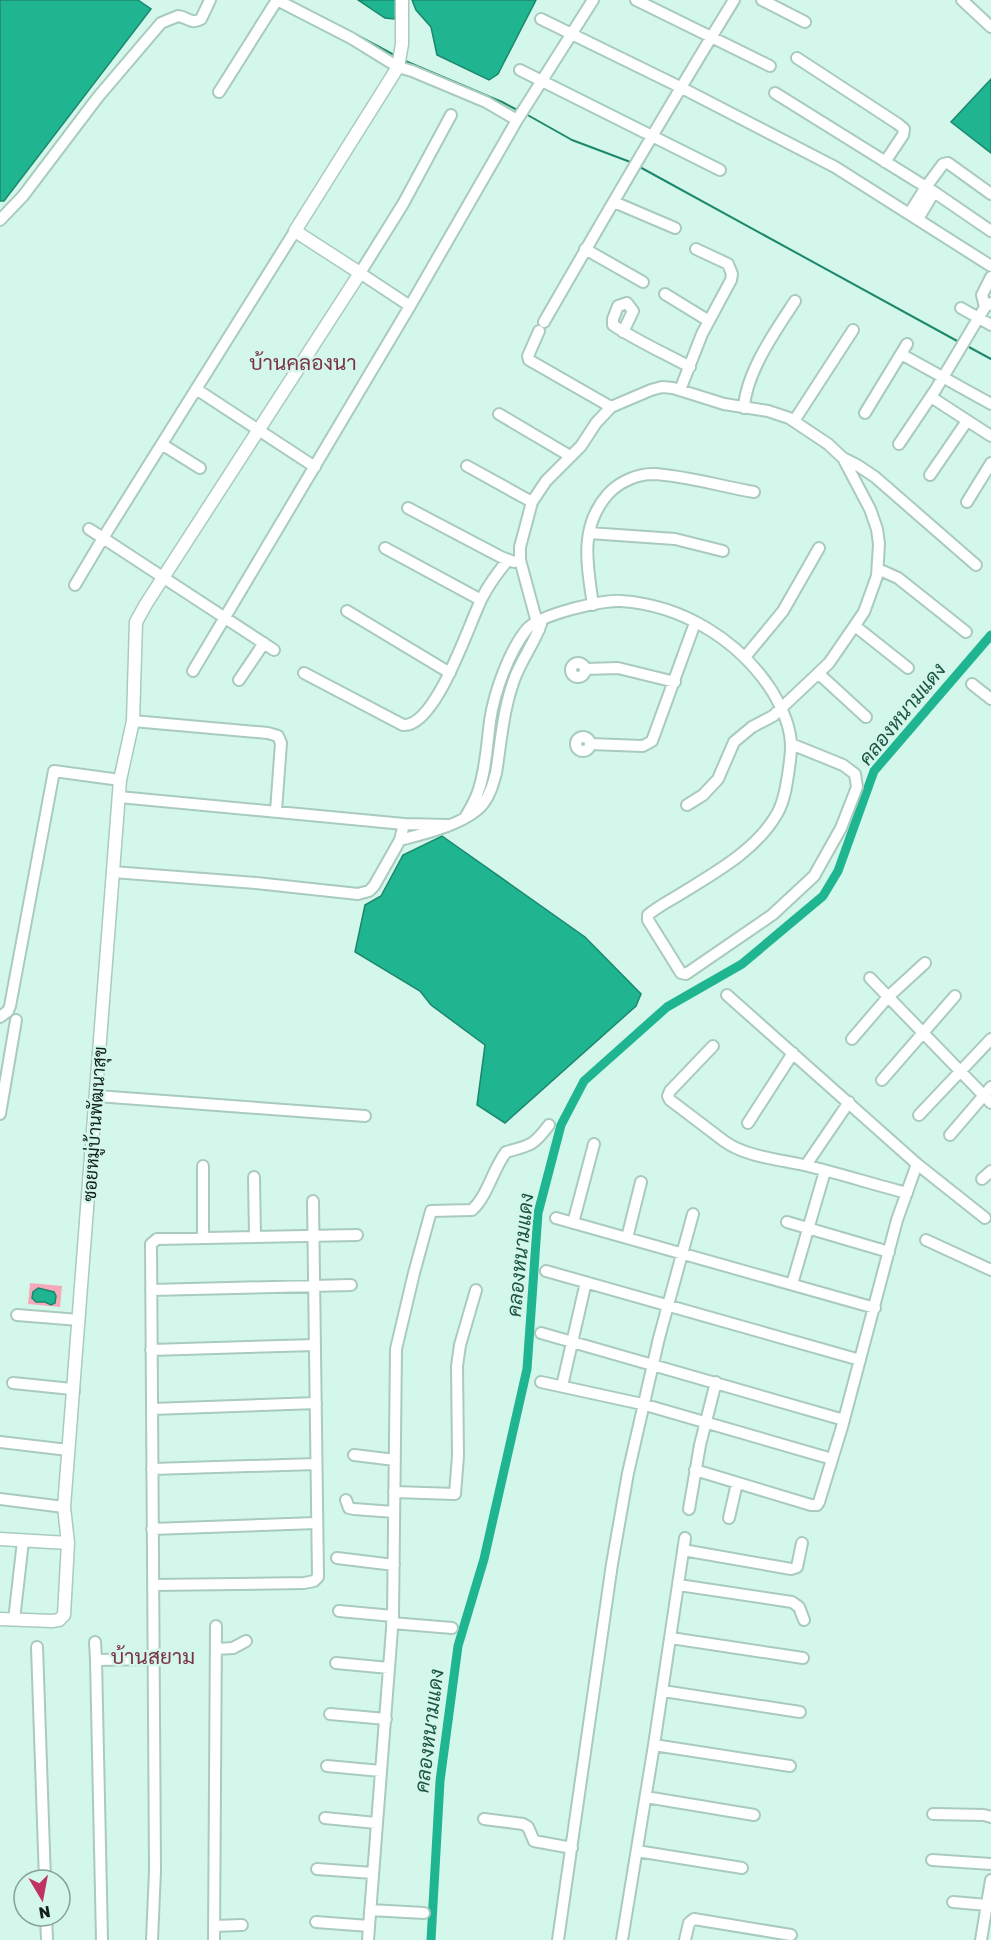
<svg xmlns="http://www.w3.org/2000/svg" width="991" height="1940" font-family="Rubik,Sarabun,sans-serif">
<rect width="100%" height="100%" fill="#d3f7ea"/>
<!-- green -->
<path fill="#f7a9b9" d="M30,1283L62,1286L60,1307L28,1304Z"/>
<!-- water -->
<path fill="#1eb590" stroke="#1b886d" stroke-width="1.5" d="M0,0H138L151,9L4,201H0Z
M358,0H397V13L394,19L385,18Z
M412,0H536L498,74L489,80L437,55L431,27L416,10Z
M991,79V153L951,122Z
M442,836L585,937L641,994L636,1006L505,1123L477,1105L485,1045L431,1005L420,991L355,952L365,905L381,896L403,855Z
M38,1288L54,1292L56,1296L55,1303L51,1305L45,1302H36L32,1298L33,1292Z"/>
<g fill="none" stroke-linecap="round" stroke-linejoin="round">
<!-- stream -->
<path stroke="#1b886d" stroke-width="2" d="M353,33L396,56
M403,60L502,102L519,111
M524,113L572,140L633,163
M638,166L959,342
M967,346L991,359"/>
<!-- canal -->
<path stroke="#1eb590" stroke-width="9" d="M431,1940L440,1781L458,1646L484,1559L527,1369L538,1213L561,1125L584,1081L667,1007L742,964L823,896L838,871L874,771L991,635"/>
<defs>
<path id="minor" d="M277,0L351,38L398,67L412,71L486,102L517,120
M636,0L770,66
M762,0L805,22
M962,0L991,27
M541,19L680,87L835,167L991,266
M797,58L898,124L904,129L903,135L885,162
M520,70L720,170
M219,92L277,0
M775,93L934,192
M614,202L675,228
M909,214L926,187L943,164L948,163L991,194
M918,219L934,192L991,231
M0,220L23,196L98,97L161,23L178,16C188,17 191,25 201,19L210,0
M585,249L643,282
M665,294L709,321
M991,303L985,307L982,295L991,277
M410,306L360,273L403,204L451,115
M961,308L991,325
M544,322C606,214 669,106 734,0
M539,331L528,356L529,360L611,407
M623,332L633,311L627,303L618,306L613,319V325C637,341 664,353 690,367
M901,354L991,404
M196,389L315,467
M680,390L702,334L731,280L732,274L728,264L696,249
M931,397L991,436
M744,408C746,372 776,330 795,301
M865,413L907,344
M499,414L570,456
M794,421L853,330
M899,444L936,389L985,307
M163,445L200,468
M843,458L857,465L875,477L976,565
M467,466L532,502
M930,475L967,421
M967,502L991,463
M408,508L501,557L514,562
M589,533L675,539L723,551
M385,548L481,600
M878,569L898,578L966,632
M75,585L103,538L89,529
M593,605C587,564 579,527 608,494C619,482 637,474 653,474C683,475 724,487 754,492
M347,611L450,673
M855,626L908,668
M539,630L520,560V547L532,502L546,481L581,446L596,423L611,407L651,390L662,387L673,388L724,404L768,411L789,418L828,444L843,458L870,509L877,529L879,544L877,576L864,612L829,663L773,716L752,727L734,742L718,779L703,795L687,805
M274,650L103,538L295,231
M745,657L783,611L819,548
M571 670a7 7 0 1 1 14 0a7 7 0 1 1-14 0Z
M585,669L618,668L675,682
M193,671L410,306L517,120L593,0
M304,673L403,725C436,728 469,623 482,598C489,584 498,572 508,560
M818,673L866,717
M239,680L264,643
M972,684L991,699
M133,721L268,733L278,736L281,743L276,811
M576 744a7 7 0 1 1 14 0a7 7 0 1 1-14 0Z
M590,744L643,746L652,741L695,623
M119,797L404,824
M466,816C470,809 475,801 478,792C486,770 487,744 490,721C494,693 509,651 527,629C535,620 561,612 572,609C588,605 605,600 621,601C682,605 739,640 772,691C781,706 791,727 791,746C791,753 790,761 789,768C787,782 785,799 778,812C758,849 716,872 682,893C671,900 657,907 648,915V920L681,973L686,974L772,915L814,876L841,828L857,787L855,774L843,765L791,744
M400,840C423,834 467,824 483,804C490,795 493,784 496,773C501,742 503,710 514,680C521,660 534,644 541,624
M113,872L256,883L358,894L369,891L374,886L400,840L404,824L449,825
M870,978L991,1103
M727,995L917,1164L985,1218
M0,1017L8,1011L10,1006L54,771L120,780
M852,1039L888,997L925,963
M713,1046L670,1091L668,1096L670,1100L724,1141C746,1157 778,1159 804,1165C838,1173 872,1184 907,1193
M882,1080L955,996
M97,1096L365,1116
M0,1114L16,1020
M919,1115L991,1039
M748,1123L793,1053
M950,1135L991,1087
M806,1165L849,1102
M254,1177L255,1236
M982,1179L991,1171
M556,1218L875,1308
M787,1222L889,1252
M573,1223L594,1144
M203,1237V1166
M627,1238L641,1182
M926,1240L991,1270
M546,1271L860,1360
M792,1284L825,1171
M151,1290L351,1285
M17,1315L79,1320
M541,1333L844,1420
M151,1350L315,1345
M541,1382L642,1404L832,1459
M13,1383L72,1389L74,1391
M562,1386L586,1282
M152,1409L316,1403
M0,1442L68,1450
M354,1455L395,1460
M152,1469L316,1464
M695,1470L811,1505H817L819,1502L842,1427L897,1220L917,1164
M394,1492L455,1494L458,1456L457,1366L460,1345L476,1290
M0,1499L64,1507
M346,1500L349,1508L354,1509L394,1512
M689,1509L700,1445L716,1382
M729,1518L737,1483
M152,1529L316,1523
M683,1550L791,1569L797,1567L802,1543
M337,1558L394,1565
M153,1585L304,1583L314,1581L318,1577L313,1201
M679,1585L792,1602L799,1607L804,1620
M339,1611L393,1616
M14,1620L23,1541
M392,1623L452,1628
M671,1638L803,1658
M95,1642L96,1660
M37,1647L45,1880
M216,1649L233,1648L246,1641
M336,1663L389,1668
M663,1691L800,1712
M330,1714L386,1719
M654,1745L790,1766
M327,1766L381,1771
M646,1797L754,1815
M933,1814L984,1815L991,1817
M325,1818L376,1823
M484,1819L523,1824L528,1827L534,1841L572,1848
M637,1851L742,1868
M932,1860L991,1864
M317,1869L373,1873
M953,1902L987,1905
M370,1910L424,1913
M46,1916L47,1940
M316,1922L369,1926
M214,1926L242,1925
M102,1940L96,1660L154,1659
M152,1940L155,1871L151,1244L157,1239L357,1235
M214,1940L216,1626
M368,1940L393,1616L396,1349L414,1273L431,1211L472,1210C488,1195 492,1171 506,1152C531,1145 533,1146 549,1125
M558,1940L612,1564L628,1473L659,1338L693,1214
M622,1940L654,1745L685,1538
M685,1940L689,1923L694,1919L791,1935
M981,1940L991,1880"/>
<path id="tertiary" d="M0,1539L68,1543
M0,1619L52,1621L59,1620L64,1615L68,1543L64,1507L120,780L133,721L136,622L146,604L360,273L295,231L398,67L402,44V0"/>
</defs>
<!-- minor casing -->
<use href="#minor" stroke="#a9cbbe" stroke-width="14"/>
<!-- tertiary casing -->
<use href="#tertiary" stroke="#a9cbbe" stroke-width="15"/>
<!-- minor -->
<use href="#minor" stroke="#fff" stroke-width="10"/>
<!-- tertiary -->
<use href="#tertiary" stroke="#fff" stroke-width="12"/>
</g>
<g text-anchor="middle" stroke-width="5" stroke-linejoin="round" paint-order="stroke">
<!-- street labels -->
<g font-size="18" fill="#13201b" stroke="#d3f7ea">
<text transform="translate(95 1124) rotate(-86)" y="6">ซอยหมู่บ้านพัฒนาสุข</text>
</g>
<!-- water labels -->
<g font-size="20" font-style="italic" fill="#1d5444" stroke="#d3f7ea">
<text transform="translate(902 714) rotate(-51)" y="7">คลองหนามแดง</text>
<text transform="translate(520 1255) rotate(-84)" y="7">คลองหนามแดง</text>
<text transform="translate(429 1731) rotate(-83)" y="7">คลองหนามแดง</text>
</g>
<!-- quarter labels -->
<g font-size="21" fill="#7c3548" stroke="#d3f7ea">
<text x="303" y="370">บ้านคลองนา</text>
<text x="153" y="1664">บ้านสยาม</text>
</g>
</g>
<!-- north arrow -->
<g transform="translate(42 1898) rotate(170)"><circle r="28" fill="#d3f7ea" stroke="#86a197" stroke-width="1.5"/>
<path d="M0-4.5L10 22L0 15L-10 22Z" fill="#c03261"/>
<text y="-9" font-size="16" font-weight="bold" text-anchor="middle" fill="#13201b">N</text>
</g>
</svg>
